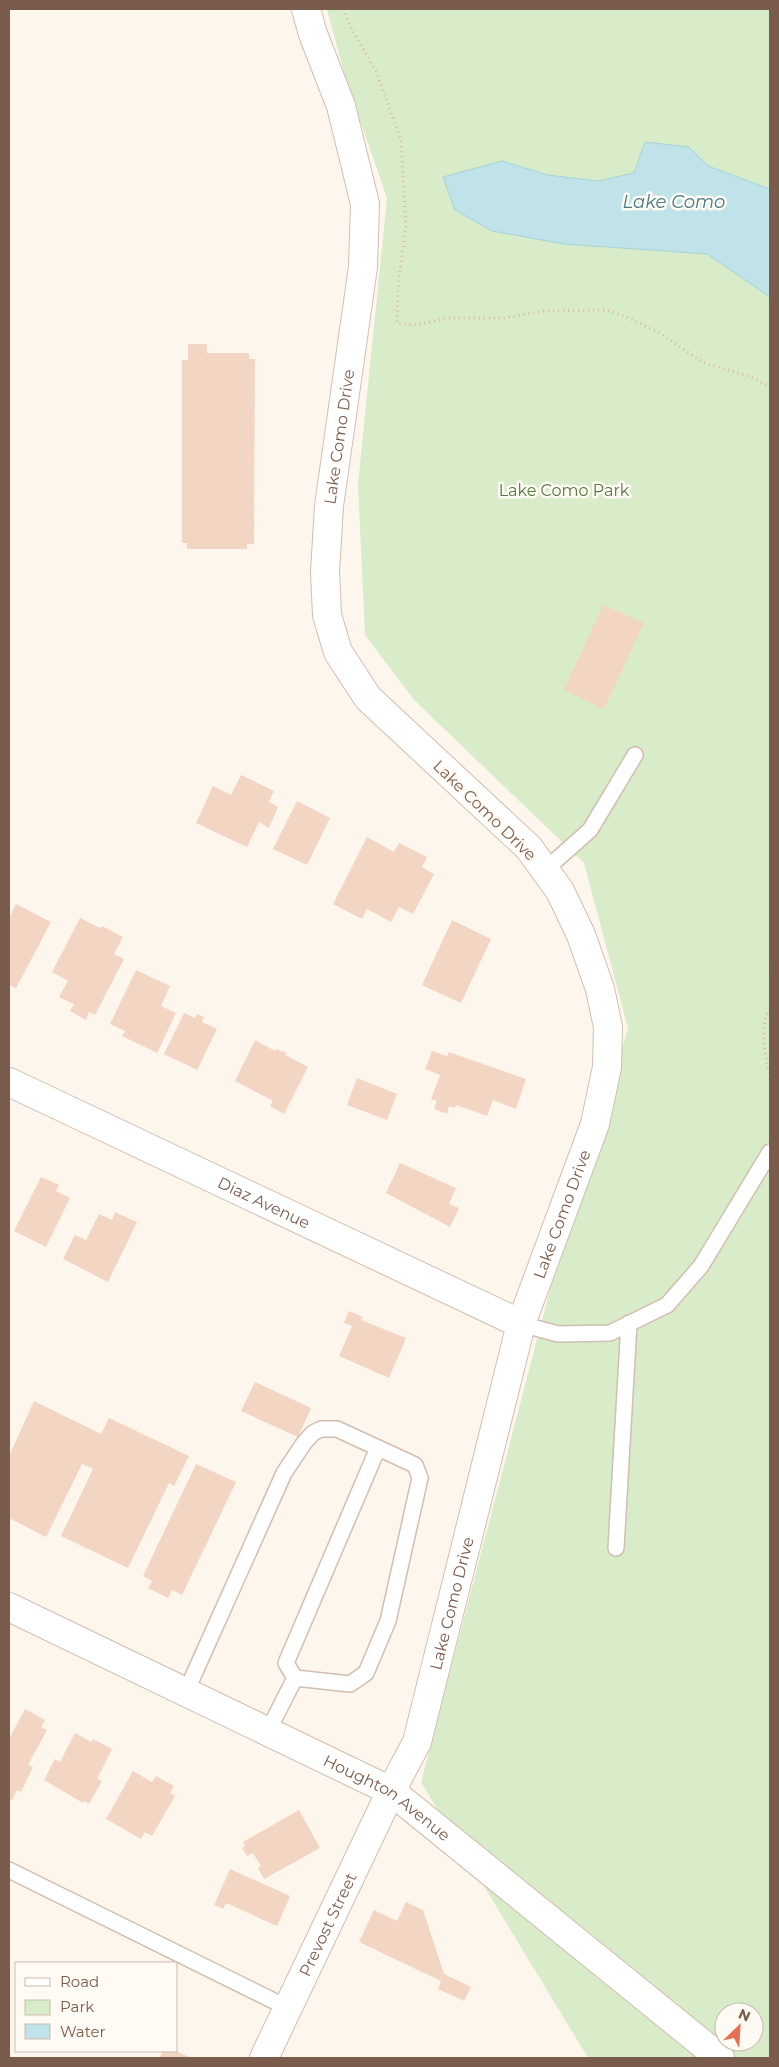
<svg xmlns="http://www.w3.org/2000/svg" width="779" height="2067" font-family="Montserrat,sans-serif">
<rect width="100%" height="100%" fill="#fdf6ec"/>
<!-- green -->
<path fill="#d8ecc9" fill-rule="evenodd" d="M327,9H770V2058H588L421,1782L551,1286L628,1028L584,863L414,700L365,635L358,484L387,198L346,80ZM724,2012H754V2042H724Z"/>
<!-- water -->
<path fill="#bfe3e8" stroke="#a5d3da" d="M645,142L689,147L708,166L770,189V297L707,254L564,244L492,231L455,210L443,177L502,161L548,175L598,181L634,173Z"/>
<!-- building -->
<path fill="#f3d5c3" d="M188,344H207V353H249V359H255L254,544H247V549H187V543H182V360H188Z
M603,605L644,623L604,709L564,690Z
M241,775L274,791L269,802L278,807L269,828L259,822L247,847L196,823L213,786L231,795Z
M297,801L330,818L307,865L273,849Z
M367,837L394,852L399,843L427,857L422,867L434,874L413,914L399,907L391,922L367,909L362,919L333,904Z
M16,904L51,922L16,988L9,985V918Z
M80,918L100,928L102,926L123,937L114,954L124,959L95,1015L89,1012L86,1020L70,1011L74,1004L59,997L68,981L52,972Z
M452,920L491,939L461,1003L422,985Z
M136,970L170,986L161,1006L176,1013L157,1053L122,1036L125,1031L110,1024Z
M184,1013L195,1018L197,1014L204,1017L202,1022L217,1029L197,1070L164,1054Z
M255,1040L275,1051L276,1049L287,1053L285,1055L308,1067L284,1114L270,1106L273,1101L235,1081Z
M432,1051L447,1056L449,1052L526,1079L516,1109L493,1100L487,1116L456,1105L455,1108L449,1106L447,1114L434,1109L437,1101L431,1099L440,1075L425,1069Z
M357,1078L397,1094L387,1120L347,1105Z
M400,1163L456,1188L449,1204L459,1208L450,1227L386,1193Z
M41,1177L59,1185L56,1191L70,1198L46,1247L14,1231Z
M115,1212L137,1222L108,1282L63,1259L75,1235L86,1240L99,1214L112,1220Z
M349,1311L363,1317L361,1320L406,1338L389,1378L339,1356L352,1326L344,1323Z
M255,1382L311,1408L298,1437L241,1411Z
M34,1401L101,1434L109,1418L189,1456L174,1486L169,1483L128,1568L61,1536L93,1469L82,1464L46,1537L9,1518V1456Z
M196,1464L236,1482L182,1595L172,1590L168,1598L148,1588L152,1581L143,1576Z
M25,1709L45,1720L41,1727L47,1730L28,1765L33,1767L21,1792L17,1790L12,1801L9,1799V1739Z
M75,1733L91,1742L93,1739L112,1749L97,1779L102,1781L89,1804L84,1801L83,1803L44,1780L55,1759L60,1762Z
M133,1771L152,1782L156,1776L174,1786L170,1793L175,1796L152,1836L145,1832L141,1839L106,1819Z
M299,1810L320,1848L264,1879L258,1868L261,1866L253,1853L247,1856L242,1848L245,1846L243,1842Z
M230,1869L290,1896L277,1926L226,1903L223,1909L214,1905Z
M406,1902L423,1910L444,1974L471,1987L464,2001L438,1989L441,1981L359,1942L374,1910L397,1921Z
M163,2051H176L191,2058H159Z"/>
<g fill="none" stroke-linecap="round" stroke-linejoin="round">
<defs>
<path id="service" d="M545,870L590,830L635,755
M521,1324L558,1334L610,1333L667,1305L701,1266L770,1152
M616,1548L629,1323
M295,1678L286,1663L378,1448
M186,1692L284,1473L304,1443L313,1433L321,1429H337L415,1465L420,1478L388,1621L366,1673L350,1684L295,1678L268,1731
M9,1870L288,2008"/>
<g id="minor">
<path id="s1" d="M9,1082L521,1324"/>
<path id="s2" d="M264,2058L391,1791L417,1742L521,1324L595,1124L607,1067L608,1027L600,989L581,935L560,891L529,848L368,698L338,652L327,615L325,572L329,506L363,267L365,204L341,106L313,34L306,9"/>
</g>
<g id="tertiary">
<path id="s3" d="M9,1607L391,1791L720,2058"/>
</g>
</defs>
<!-- service casing -->
<use href="#service" stroke="#d1beb0" stroke-width="18"/>
<!-- minor casing -->
<use href="#minor" stroke="#d1beb0" stroke-width="30"/>
<!-- tertiary casing -->
<use href="#tertiary" stroke="#d1beb0" stroke-width="30"/>
<!-- path -->
<path stroke="#d9b8a5" stroke-width="3" stroke-dasharray="1 4" stroke-linecap="butt" d="M343,9L350,26L377,73L401,141L406,226L398,286L397,323L416,325L449,318H504L544,311L607,310L629,318L658,332L702,362L751,377L770,387
M769,967L770,968
M770,1009C758,1024 767,1063 770,1081"/>
<!-- service -->
<use href="#service" stroke="#fff" stroke-width="15"/>
<!-- minor -->
<use href="#minor" stroke="#fff" stroke-width="28"/>
<!-- tertiary -->
<use href="#tertiary" stroke="#fff" stroke-width="28"/>
</g>
<g text-anchor="middle" stroke-width="5" stroke-linejoin="round" paint-order="stroke">
<!-- street labels -->
<g font-size="16" fill="#7a5c4d" stroke="#fffaf3">
<text dy="6" stroke="none"><textPath href="#s2" startOffset="1784">Lake Como Drive</textPath></text>
<text transform="translate(485 810) rotate(44)" y="6">Lake Como Drive</text>
<text dy="6" stroke="none"><textPath href="#s1" startOffset="282">Diaz Avenue</textPath></text>
<text dy="6" stroke="none"><textPath href="#s2" startOffset="899">Lake Como Drive</textPath></text>
<text dy="6" stroke="none"><textPath href="#s2" startOffset="494">Lake Como Drive</textPath></text>
<text dy="6" stroke="none"><textPath href="#s3" startOffset="424">Houghton Avenue</textPath></text>
<text dy="6" stroke="none"><textPath href="#s2" startOffset="148">Prevost Street</textPath></text>
</g>
<!-- park labels -->
<g font-size="16" fill="#537a41" stroke="#fffaf3">
<text x="564" y="496">Lake Como Park</text>
</g>
<!-- water labels -->
<g font-size="18" font-style="italic" fill="#437c86" stroke="#fffaf3">
<text x="674" y="208">Lake Como</text>
</g>
</g>
<!-- border -->
<rect width="779" height="2067" fill="none" stroke="#7a5c4d" stroke-width="20"/>
<!-- legend -->
<rect x="15" y="1962" width="162" height="90" fill="#fffaf3" stroke="#cabbb1"/>
<rect x="25" y="1978" width="25" height="8" fill="#ffffff" stroke="#cabbb1"/>
<text x="60" y="1987" font-size="15" fill="#7a5c4d">Road</text>
<rect x="25" y="2000" width="25" height="15" fill="#d8ecc9" stroke="#cabbb1"/>
<text x="60" y="2012" font-size="15" fill="#7a5c4d">Park</text>
<rect x="25" y="2024" width="25" height="15" fill="#bfe3e8" stroke="#cabbb1"/>
<text x="60" y="2037" font-size="15" fill="#7a5c4d">Water</text>
<!-- north arrow -->
<g transform="translate(739 2027) rotate(25)"><circle r="24" fill="#fffaf3" stroke="#cabbb1"/>
<path d="M0-4L9 19L0 12L-9 19Z" fill="#e76f51"/>
<text y="-8" font-size="14" font-weight="bold" text-anchor="middle" fill="#7a5c4d">N</text>
</g>
</svg>
